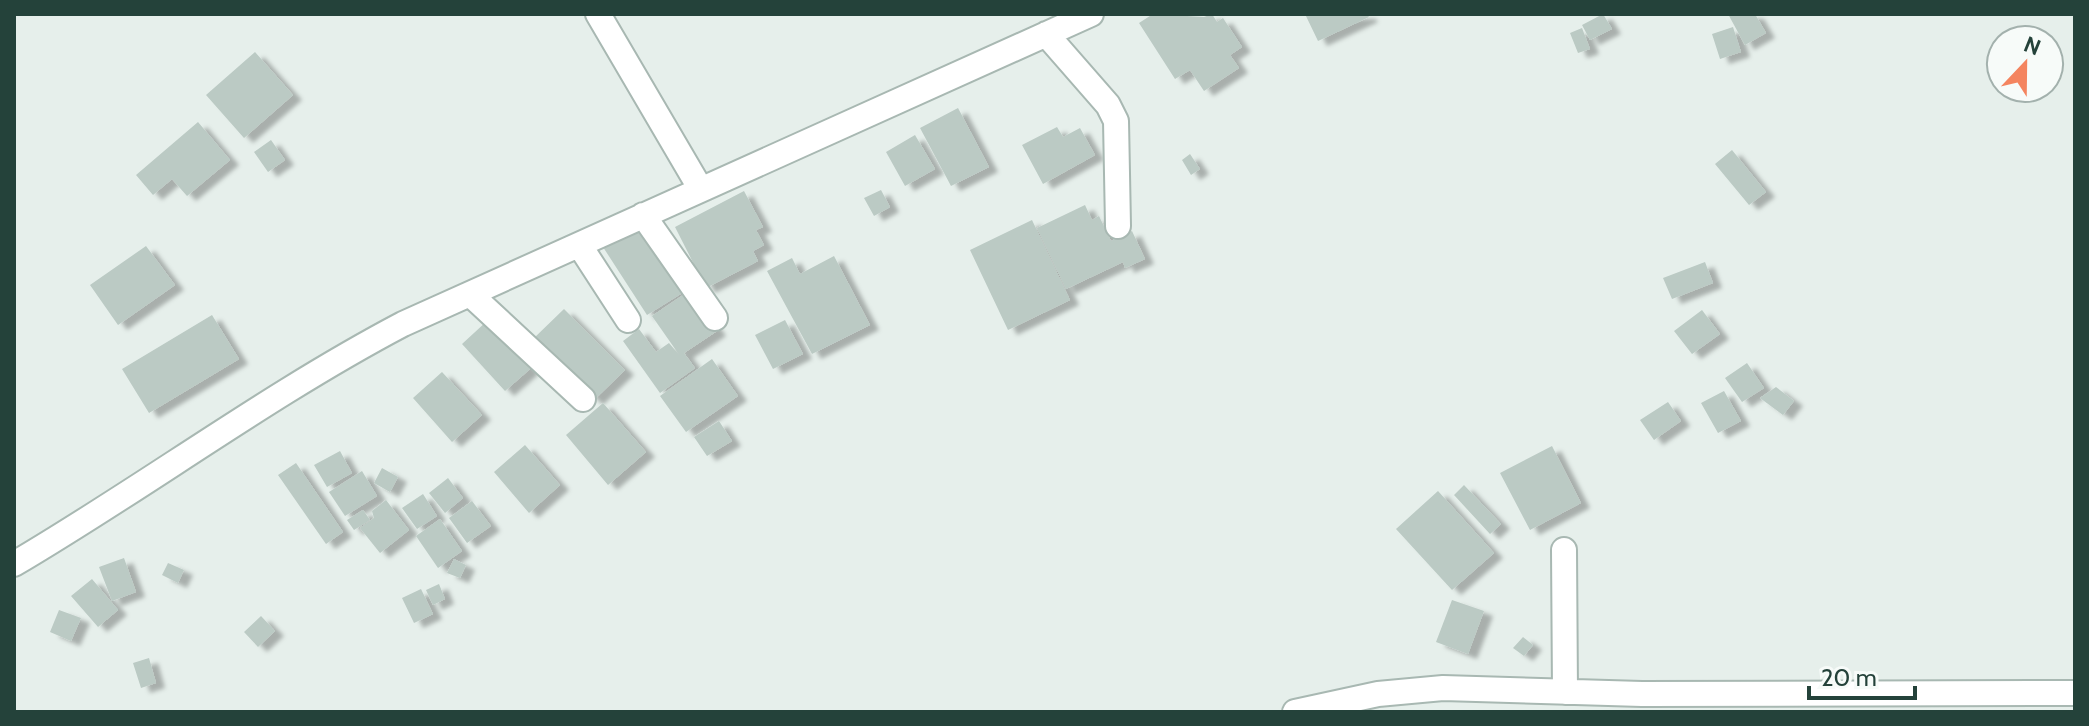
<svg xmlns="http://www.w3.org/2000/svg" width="2089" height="726" font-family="Cabin,sans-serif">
<defs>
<filter id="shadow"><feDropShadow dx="9" dy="5" stdDeviation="2" flood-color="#0004"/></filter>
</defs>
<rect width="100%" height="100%" fill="#e6efeb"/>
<!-- building -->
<path fill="#bbcac4" filter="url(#shadow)" d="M1153,14L1204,17L1212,14L1217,22L1223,18L1242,47L1230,55L1239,68L1204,91L1190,70L1175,79L1139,23Z
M1305,14H1367L1369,17L1318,41Z
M1603,14L1612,29L1590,40L1582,25Z
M1728,14H1755L1766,33L1745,45Z
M1733,27L1741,52L1720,59L1712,34Z
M1582,28L1590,49L1578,53L1570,33Z
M255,52L293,95L244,138L206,95Z
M958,108L989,167L951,186L920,128Z
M198,122L230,160L187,196L172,179L153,195L136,175Z
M1057,127L1063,137L1080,128L1095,155L1043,184L1022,145Z
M915,135L935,169L905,186L886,152Z
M271,140L285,160L268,172L254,152Z
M1732,150L1766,192L1749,205L1715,164Z
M1190,154L1200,169L1191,175L1182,160Z
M881,190L890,207L874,216L864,198Z
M744,191L763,227L756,230L764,245L753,251L758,261L706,288L675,227Z
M1085,205L1092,220L1099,216L1111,241L1132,231L1145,259L1125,268L1123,262L1066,289L1037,228Z
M1032,220L1070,300L1008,330L970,250Z
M643,221L687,290L647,315L603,247Z
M146,246L175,285L118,325L90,285Z
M834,256L870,325L812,354L767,271L792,258L800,274Z
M1705,262L1713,283L1672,299L1663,278Z
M689,291L717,331L684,353L695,368L660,393L623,341L639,329L656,352L669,343L680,356L652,316Z
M564,309L625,370L594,400L533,339Z
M1702,310L1720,334L1692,354L1674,331Z
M212,315L239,359L149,413L122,369Z
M785,320L803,354L773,369L755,335Z
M487,321L530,369L505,391L462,344Z
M712,359L738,396L686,432L660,396Z
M1747,363L1764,388L1742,402L1725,378Z
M442,372L482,415L452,442L413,398Z
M1776,387L1794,401L1783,415L1760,398Z
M1724,391L1741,421L1718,433L1701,403Z
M1668,402L1681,421L1654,440L1640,420Z
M603,403L646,452L608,485L566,435Z
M719,421L732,441L707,456L694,437Z
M525,445L560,485L529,513L494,472Z
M1552,446L1581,503L1530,530L1500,473Z
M340,451L352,473L327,487L314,465Z
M296,463L343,532L326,544L278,475Z
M382,468L398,477L390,492L374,483Z
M362,471L377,496L345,516L329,492Z
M448,478L463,498L445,513L429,493Z
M1464,485L1501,524L1490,534L1454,495Z
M1438,491L1494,553L1452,590L1396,529Z
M423,494L437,516L417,529L402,508Z
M386,500L409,530L380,553L360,528L374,518L372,511Z
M472,501L491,526L467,543L449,518Z
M363,510L370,520L354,530L347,520Z
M440,519L462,551L438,568L416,536Z
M124,558L136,592L112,601L99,567Z
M454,559L466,565L460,578L447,573Z
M168,563L184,570L178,583L162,575Z
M92,579L118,610L98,627L71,596Z
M439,584L445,599L433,605L426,590Z
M421,589L433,614L414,623L402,598Z
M1452,600L1484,611L1468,654L1436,642Z
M59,610L81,618L71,641L50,632Z
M261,616L275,631L258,647L244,632Z
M1523,637L1533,645L1524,656L1513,648Z
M149,658L156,683L141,688L133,663Z"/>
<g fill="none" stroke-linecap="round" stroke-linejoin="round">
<defs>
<path id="minor" d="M598,14L700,188
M1046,34L1108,105L1116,121L1118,226
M643,215L715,318
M580,246L628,320
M471,295L583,399
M1564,550L1565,692
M14,564C145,487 268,395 403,324L1091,14
M1295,712L1378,694L1443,688L1642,694L2075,693"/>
</defs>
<!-- minor casing -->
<use href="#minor" stroke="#a8b8b2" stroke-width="28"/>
<!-- minor -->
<use href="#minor" stroke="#fff" stroke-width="24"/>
</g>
<!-- border -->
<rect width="2089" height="726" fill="none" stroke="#24423a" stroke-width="32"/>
<!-- north arrow -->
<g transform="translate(2025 64) rotate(22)"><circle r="38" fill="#f7fbf9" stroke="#a3b1ad" stroke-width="2"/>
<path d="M0-6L14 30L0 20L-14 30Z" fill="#f4845f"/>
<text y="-12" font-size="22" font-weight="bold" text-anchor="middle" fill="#24423a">N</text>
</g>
<!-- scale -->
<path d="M1809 686v12h106v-12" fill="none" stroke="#24423a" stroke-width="4"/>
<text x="1821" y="686" font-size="24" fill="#24423a" stroke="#f7fbf9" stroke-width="6" paint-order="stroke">20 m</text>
</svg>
